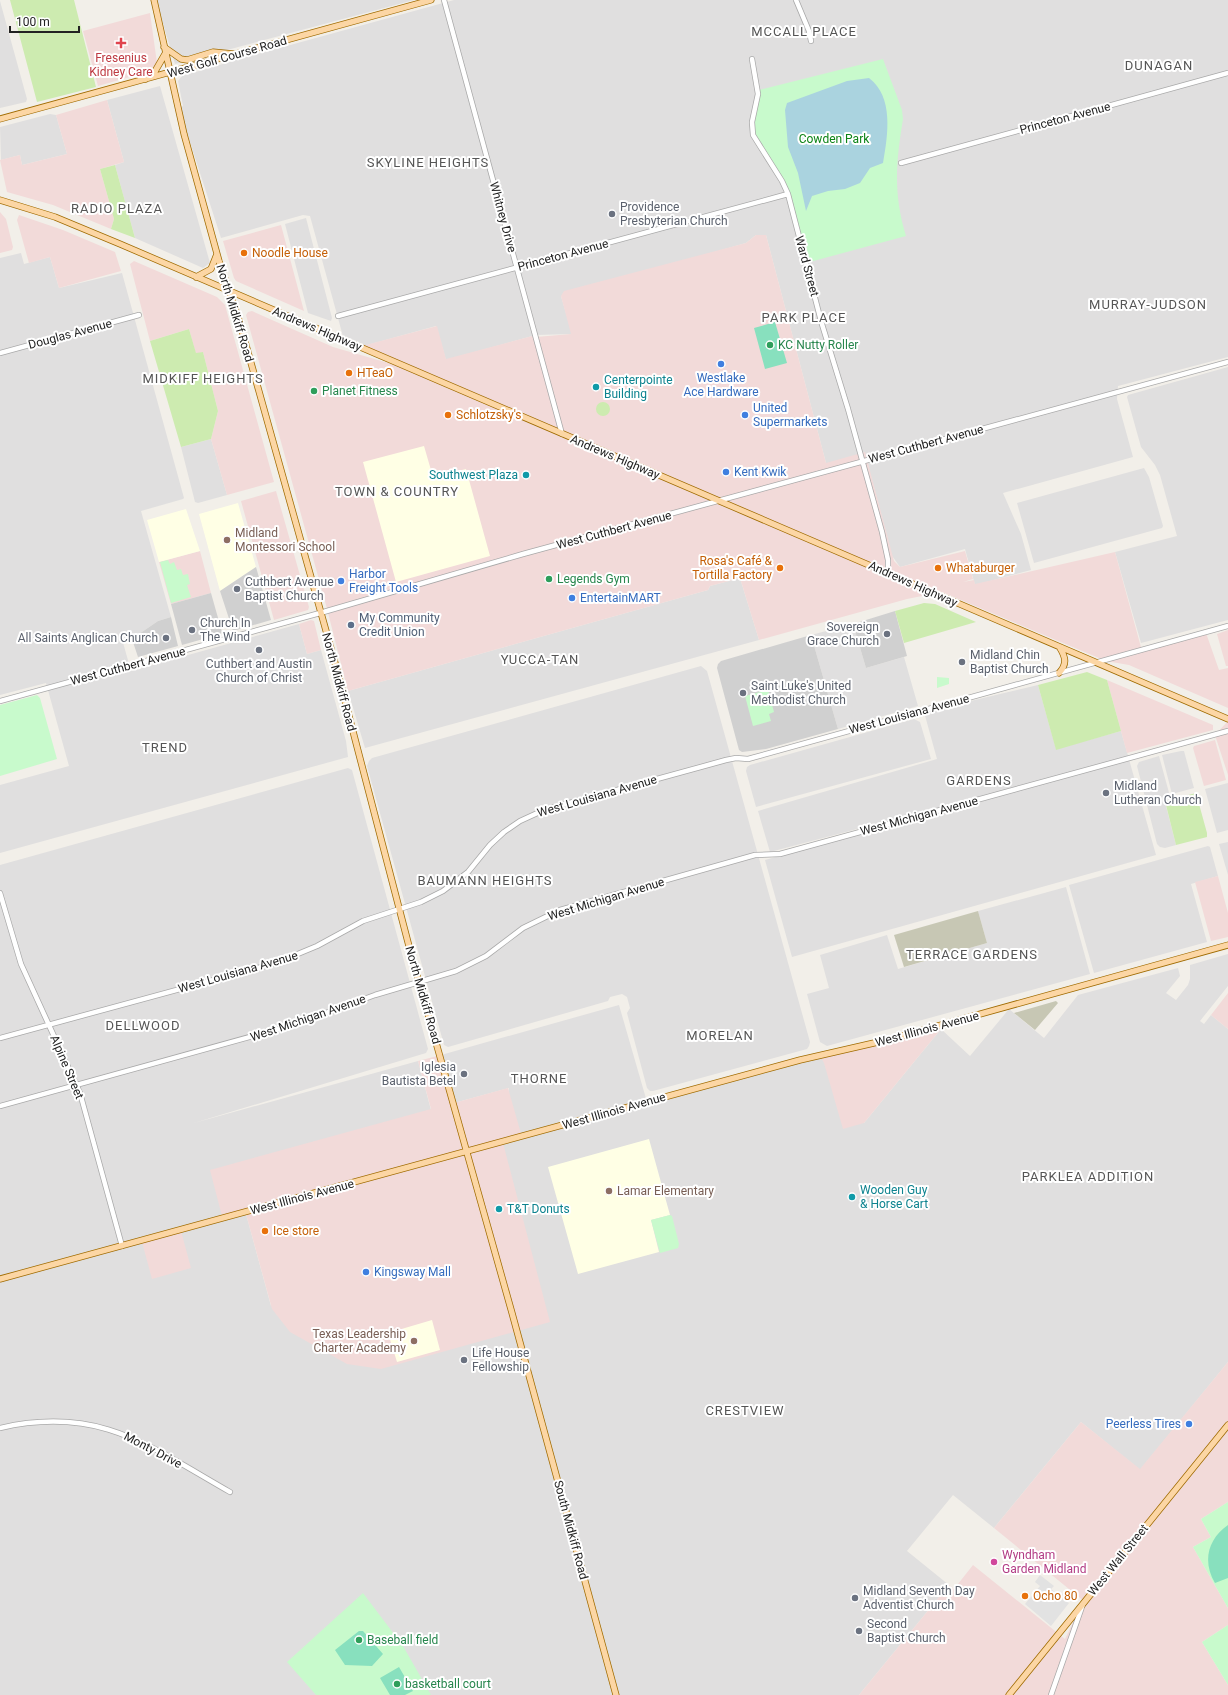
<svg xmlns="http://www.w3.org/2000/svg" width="1228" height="1695" font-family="Roboto,sans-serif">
<rect width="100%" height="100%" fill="#f2efe9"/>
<!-- residential -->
<path fill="#e0dfdf" d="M156,0H414L175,64Z
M454,0H1228V357L1118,386L1117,399L1133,457L1003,493L1021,534L1031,570L975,585L965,549L900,567L826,463L766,235H756L746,243L561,296L572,334L536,335L446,360L436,326L360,347L344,340L310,216L303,215L221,238L179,108L183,106L178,81L182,76L243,58Z
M0,1L27,99L26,102L0,108Z
M160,86L210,263L203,268L135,238L115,165L124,162L107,100Z
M50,114L56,115L67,154L22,165L20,155L1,160L0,127Z
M306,218L332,318L331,321L308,313L285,224Z
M21,253L24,264L50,257L59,288L122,273L184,498L183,499L141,511L171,617L158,621L139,634L122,639L131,671L299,624L307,654L321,650L346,741L348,757L0,853V785L69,766L46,683L0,695V258Z
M1228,367V620L1141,643L1115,552L1177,536L1160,475L1155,465L1141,447L1127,397L1128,395Z
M211,439L227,495L198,503L195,502L181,447Z
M1144,468L1149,477L1163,526L1162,528L1034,563L1017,503Z
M740,578L759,640L365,748L348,691L708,590L710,586Z
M853,624L866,668L904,657L918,706L838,729L811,635Z
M701,666L707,671L810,1042L809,1046L807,1049L653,1091H650L647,1088L627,1013L630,1008L627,997L622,994L610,997L608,1001L448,1047L444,1045L367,766L369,761L372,758Z
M1038,685L1056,749L1121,731L1156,855L792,957L765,860L881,827L880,823L770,852L758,811L937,759L924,712Z
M914,719L920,722L931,759L756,807L746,771L747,767L750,765Z
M1181,751H1184L1194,788L1172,794L1162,755Z
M1159,756L1171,800L1165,802L1176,845L1165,848L1160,847L1157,844L1137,766L1139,762Z
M348,768L352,770L428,1049L426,1053L194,1123L418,1061L431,1110L246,1214L271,1306L502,1142L509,1088L454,1103L441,1055L619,1005L647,1102L820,1055L864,1123L941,1029L970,1056L1009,1009L1044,1038L1078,995L1178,968L1180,976L1166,993L1176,1000L1188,985L1190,979V965L1228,954V986L1200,1021L1204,1024L1211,1015L1228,1029V1362L1140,1470L1081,1422L994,1528L953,1495L907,1551L949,1585L859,1695H0V865Z
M1228,783V830L1217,833L1205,789Z
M1228,842V875L1219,844Z
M1208,846L1210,847L1218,876L1191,884L1207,942L1094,973L1069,885Z
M1066,887L1090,974L827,1046L820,1042L807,994L829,988L820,955L887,935L898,969L987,943L978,911Z"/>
<!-- commercial -->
<path fill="#f2dad9" d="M150,13L157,63L154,70L98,86L83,31Z
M107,100L124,162L100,169L114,219L111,229L53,205L7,192L0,160L20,155L22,165L67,154L56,115Z
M0,212L6,219L13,247L12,250L0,253Z
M19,215L63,230L115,252L121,271L59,288L50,257L29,263L17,220Z
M281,225L304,311L236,281L234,278L223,241Z
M756,235H766L826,463L865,452L894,561L900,567L965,551L973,579L963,582L974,580L975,584L1115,552L1142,651L1206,633L1219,670L1228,668V708L1129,665L1106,661L942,592L907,599L759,640L740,578L710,586L708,590L348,691L326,605L246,315L248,312L252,311L333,347L416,371L362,346L437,326L446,359L536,335V337L571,334L561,296L564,291L746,243Z
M134,261L217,297L225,305L274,482L227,495L211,439L218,411L203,352L196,354L189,329L150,341L130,264Z
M276,491L309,607L308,610L274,620L241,501Z
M200,551L211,593L171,604L159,562Z
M311,620L314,621L321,650L307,654L299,624Z
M1228,630V666H1226L1217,634Z
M1107,680L1213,725V730L1127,753Z
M1228,721V775L1215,735Z
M1215,740L1226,780L1204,786L1193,748L1194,746Z
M1218,876L1228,913V937L1211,941L1195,882Z
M1228,993V1029L1211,1015Z
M937,1025L941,1029L864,1123L843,1129L824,1063L820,1055Z
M441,1055L454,1103L508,1088L522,1137L503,1143L550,1322L381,1369L347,1364L290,1332L272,1309L246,1214L223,1220L210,1170L431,1109L418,1061Z
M181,1231L191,1268L152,1279L142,1242Z
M1228,1362V1502L1201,1519L1211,1537L1193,1547L1228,1608V1625L1202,1642L1228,1685V1695H859L949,1585L954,1589L973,1565L1065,1639L1079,1610L1085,1602L994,1528L1081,1422L1140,1469Z"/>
<!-- education -->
<path fill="#ffffe5" d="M424,446L433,477L466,469L490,556L396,582L363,462Z
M238,503L256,567L220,591L199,514Z
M186,509L200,551L159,562L147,520Z
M649,1139L670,1215L651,1220L659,1252L578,1274L548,1167Z
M432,1320L440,1350L397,1362L388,1333Z"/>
<!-- religious -->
<path fill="#d0d0d0" d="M256,567L271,620L233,631L220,591Z
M211,593L222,632L221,634L182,645L171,604Z
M895,611L907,656L866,668L853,624Z
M171,617L178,646L138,657L131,636L139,634L158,621Z
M811,635L838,729L766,749L742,752L739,750L717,668L718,664L721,661Z"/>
<!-- construction -->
<path fill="#c7c7b4" d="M978,911L987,943L904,967L894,935Z
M1056,1001L1058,1003L1035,1030L1014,1013Z"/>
<!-- grass -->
<path fill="#cdebb0" d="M10,0H74L96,87L37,102Z
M115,165L135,238L111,229L114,219L100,169Z
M189,329L196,353L203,352L218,411L211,439L181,447L150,341Z
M596 409a7 7 0 1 1 14 0a7 7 0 1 1-14 0Z
M924,603L935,604L976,622L904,643L895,611Z
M1087,672L1107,680L1121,731L1056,750L1038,685Z
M1196,793L1207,833V837L1176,845L1165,801Z"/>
<!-- park -->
<path fill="#c8facc" d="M883,59L902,110L903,119C896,162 893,193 906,236L806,263L787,190L752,132L759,90Z
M168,560L170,564L174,562L177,570L181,569L183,575L188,574L190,584L187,585L191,597L171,603L160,562Z
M937,677L949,678V684L937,688Z
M768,690L774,712L769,714L771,721L753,726L745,696Z
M37,695L40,698L57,759L0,776V705Z
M670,1215L672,1216L679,1244L678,1248L660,1253L651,1220Z
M1228,1502V1608L1193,1547L1211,1537L1201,1519Z
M363,1593L403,1646L431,1695H316L287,1662Z
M1228,1625V1685L1202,1642Z"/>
<!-- pitch -->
<path fill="#88e0be" d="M775,322L787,363L765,369L754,328Z
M1228,1525V1578L1215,1583C1202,1561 1208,1539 1228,1525Z
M359,1631H363L383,1654L372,1666L345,1665L335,1650Z
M399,1667L413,1691L405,1695H390L380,1678Z"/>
<!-- parking -->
<path fill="#e2e2e2" d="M1040,1575L1054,1586L1051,1589L1056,1593L1059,1591L1068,1598L1065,1601L1069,1603L1051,1626L1025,1604L1040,1586L1035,1582Z"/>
<!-- water -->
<path fill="#aad3df" d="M869,78C894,97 888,135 883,163L870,168L860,183L845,189L828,191L812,196L806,211L798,173L788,147L785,110L787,103L847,81Z"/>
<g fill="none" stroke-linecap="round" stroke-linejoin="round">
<defs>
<path id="minor" d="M444,0L562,434
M796,0L809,31L811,41
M752,59L758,94L752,122L753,135L782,181L788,194L821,321L848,409L882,532L888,560V573
M901,163L1228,73
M338,316L788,194
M0,353L139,315
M0,701L320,613L523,554L1228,362
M0,893L21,964L80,1093L122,1246
M0,1038L276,963L317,946L363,921L421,902L443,891L468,872L490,845L504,832L520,821L544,810L726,760L736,758L748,759L1228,626
M0,1106L293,1025L375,995L456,971L486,956L523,928L560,910L755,855L780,854L1228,731
M0,1428C99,1405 149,1446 230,1492
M1051,1695L1083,1604"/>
<path id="major" d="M154,0L184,134L219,261L239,320L337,670L410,950L512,1313L616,1695
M164,47L181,59L187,60L213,52L234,54
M146,79L154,73L165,54
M0,119L431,0
M0,200L55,217L120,244L1228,719
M196,277L211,269L217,254
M1059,673C1067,664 1066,658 1060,648
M0,1279L800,1060L887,1040L1228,945
M1009,1695L1228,1425"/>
</defs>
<!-- minor casing -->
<use href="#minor" stroke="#a9a9a9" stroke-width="6"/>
<!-- major casing -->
<use href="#major" stroke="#a06b00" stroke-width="7"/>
<!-- minor -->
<use href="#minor" stroke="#fff" stroke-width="4.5"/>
<!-- major -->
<use href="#major" stroke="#fcd6a4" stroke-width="5.5"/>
</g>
<!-- markers -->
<path fill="#e0444e" stroke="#fff" stroke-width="1.5" d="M119 37h4v4h4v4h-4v4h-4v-4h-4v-4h4z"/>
<g fill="#6b7280" stroke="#fff" stroke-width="1.5">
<circle cx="612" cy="214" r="4"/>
<circle cx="237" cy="589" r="4"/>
<circle cx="192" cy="630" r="4"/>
<circle cx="887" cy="634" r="4"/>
<circle cx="166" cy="638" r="4"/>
<circle cx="259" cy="650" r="4"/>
<circle cx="962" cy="662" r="4"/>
<circle cx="743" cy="693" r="4"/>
<circle cx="1106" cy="793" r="4"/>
<circle cx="464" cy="1074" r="4"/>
<circle cx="464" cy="1360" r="4"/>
<circle cx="855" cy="1598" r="4"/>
<circle cx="859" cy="1631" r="4"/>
</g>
<g fill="#e8710a" stroke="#fff" stroke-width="1.5">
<circle cx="244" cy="253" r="4"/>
<circle cx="349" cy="373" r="4"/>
<circle cx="448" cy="415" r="4"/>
<circle cx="780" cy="568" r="4"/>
<circle cx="938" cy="568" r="4"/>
<circle cx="265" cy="1231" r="4"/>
<circle cx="1025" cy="1596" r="4"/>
</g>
<g fill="#2e9e5b" stroke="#fff" stroke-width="1.5">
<circle cx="770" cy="345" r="4"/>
<circle cx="314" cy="391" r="4"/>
<circle cx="549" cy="579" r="4"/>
<circle cx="359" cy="1640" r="4"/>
<circle cx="397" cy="1684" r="4"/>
</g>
<g fill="#3f7fe0" stroke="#fff" stroke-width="1.5">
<circle cx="721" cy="364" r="4"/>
<circle cx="745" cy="415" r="4"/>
<circle cx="726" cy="472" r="4"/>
<circle cx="341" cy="581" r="4"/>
<circle cx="572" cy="598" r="4"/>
<circle cx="366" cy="1272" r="4"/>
<circle cx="1189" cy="1424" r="4"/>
</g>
<g fill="#0f9aa8" stroke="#fff" stroke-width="1.5">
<circle cx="596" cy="387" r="4"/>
<circle cx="526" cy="475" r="4"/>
<circle cx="852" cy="1197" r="4"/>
<circle cx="499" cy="1209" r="4"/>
</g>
<g fill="#8d6e63" stroke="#fff" stroke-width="1.5">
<circle cx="227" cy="540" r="4"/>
<circle cx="609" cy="1191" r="4"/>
<circle cx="414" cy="1341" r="4"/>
</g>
<circle fill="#5c6f8a" stroke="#fff" stroke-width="1.5" cx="351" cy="625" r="4"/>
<circle fill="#d1479c" stroke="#fff" stroke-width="1.5" cx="994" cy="1562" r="4"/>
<g text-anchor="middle" stroke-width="4" stroke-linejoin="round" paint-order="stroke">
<!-- street labels -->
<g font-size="12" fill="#222" stroke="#fff">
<text transform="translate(227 57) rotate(-16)" y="4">West Golf Course Road</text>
<text transform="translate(1065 118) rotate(-15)" y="4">Princeton Avenue</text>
<text transform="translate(503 217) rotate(75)" y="4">Whitney Drive</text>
<text transform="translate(563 255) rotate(-15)" y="4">Princeton Avenue</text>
<text transform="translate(807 266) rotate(75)" y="4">Ward Street</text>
<text transform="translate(235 313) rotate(73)" y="4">North Midkiff Road</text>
<text transform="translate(317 329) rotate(23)" y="4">Andrews Highway</text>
<text transform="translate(70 334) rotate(-15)" y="4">Douglas Avenue</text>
<text transform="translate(926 444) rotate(-15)" y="4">West Cuthbert Avenue</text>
<text transform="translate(615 457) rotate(23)" y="4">Andrews Highway</text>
<text transform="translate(614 530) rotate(-15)" y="4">West Cuthbert Avenue</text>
<text transform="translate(913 584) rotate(24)" y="4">Andrews Highway</text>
<text transform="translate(128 666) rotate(-15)" y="4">West Cuthbert Avenue</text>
<text transform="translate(339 682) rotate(75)" y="4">North Midkiff Road</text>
<text transform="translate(909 714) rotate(-15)" y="4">West Louisiana Avenue</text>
<text transform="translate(597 796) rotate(-16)" y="4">West Louisiana Avenue</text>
<text transform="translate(919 816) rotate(-15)" y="4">West Michigan Avenue</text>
<text transform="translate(606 899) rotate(-17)" y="4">West Michigan Avenue</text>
<text transform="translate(238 972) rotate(-16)" y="4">West Louisiana Avenue</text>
<text transform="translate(423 995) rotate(74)" y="4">North Midkiff Road</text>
<text transform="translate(308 1018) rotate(-19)" y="4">West Michigan Avenue</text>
<text transform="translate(927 1029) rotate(-15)" y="4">West Illinois Avenue</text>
<text transform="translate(67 1067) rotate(67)" y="4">Alpine Street</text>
<text transform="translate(614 1111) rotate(-16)" y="4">West Illinois Avenue</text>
<text transform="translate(302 1197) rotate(-15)" y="4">West Illinois Avenue</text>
<text transform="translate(153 1450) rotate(28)" y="4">Monty Drive</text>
<text transform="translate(571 1530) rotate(75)" y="4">South Midkiff Road</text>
<text transform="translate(1118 1560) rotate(-51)" y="4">West Wall Street</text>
</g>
<!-- health labels -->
<g font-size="12" fill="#be3a42" stroke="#fff">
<text x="121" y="62">Fresenius<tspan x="121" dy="14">Kidney Care</tspan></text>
</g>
<!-- park labels -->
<g font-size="12" fill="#0c8416" stroke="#fff">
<text x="834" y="143">Cowden Park</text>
</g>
<!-- worship labels -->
<g font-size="12" fill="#5b616d" stroke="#fff" text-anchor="start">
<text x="620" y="211">Providence<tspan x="620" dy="14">Presbyterian Church</tspan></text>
<text x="245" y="586">Cuthbert Avenue<tspan x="245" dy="14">Baptist Church</tspan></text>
<text x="200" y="627">Church In<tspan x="200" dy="14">The Wind</tspan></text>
<text x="879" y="631" text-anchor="end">Sovereign<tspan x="879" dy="14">Grace Church</tspan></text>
<text x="158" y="642" text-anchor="end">All Saints Anglican Church</text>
<text x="970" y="659">Midland Chin<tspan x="970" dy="14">Baptist Church</tspan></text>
<text x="259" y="668" text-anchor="middle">Cuthbert and Austin<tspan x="259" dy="14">Church of Christ</tspan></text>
<text x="751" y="690">Saint Luke's United<tspan x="751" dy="14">Methodist Church</tspan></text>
<text x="1114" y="790">Midland<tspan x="1114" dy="14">Lutheran Church</tspan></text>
<text x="456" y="1071" text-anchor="end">Iglesia<tspan x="456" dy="14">Bautista Betel</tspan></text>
<text x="472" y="1357">Life House<tspan x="472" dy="14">Fellowship</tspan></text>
<text x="863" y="1595">Midland Seventh Day<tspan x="863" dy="14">Adventist Church</tspan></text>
<text x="867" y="1628">Second<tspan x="867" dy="14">Baptist Church</tspan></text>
</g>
<!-- food labels -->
<g font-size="12" fill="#c56008" stroke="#fff" text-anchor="start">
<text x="252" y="257">Noodle House</text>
<text x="357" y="377">HTeaO</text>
<text x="456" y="419">Schlotzsky's</text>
<text x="772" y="565" text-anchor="end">Rosa's Café &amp;<tspan x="772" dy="14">Tortilla Factory</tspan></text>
<text x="946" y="572">Whataburger</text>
<text x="273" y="1235">Ice store</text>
<text x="1033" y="1600">Ocho 80</text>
</g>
<!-- leisure labels -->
<g font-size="12" fill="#27864d" stroke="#fff" text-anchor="start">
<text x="778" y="349">KC Nutty Roller</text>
<text x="322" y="395">Planet Fitness</text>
<text x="557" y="583">Legends Gym</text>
<text x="367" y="1644">Baseball field</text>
<text x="405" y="1688">basketball court</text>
</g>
<!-- shop labels -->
<g font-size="12" fill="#366cbe" stroke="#fff" text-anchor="start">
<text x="721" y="382" text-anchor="middle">Westlake<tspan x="721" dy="14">Ace Hardware</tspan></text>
<text x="753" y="412">United<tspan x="753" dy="14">Supermarkets</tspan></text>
<text x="734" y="476">Kent Kwik</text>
<text x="349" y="578">Harbor<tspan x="349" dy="14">Freight Tools</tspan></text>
<text x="580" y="602">EntertainMART</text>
<text x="374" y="1276">Kingsway Mall</text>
<text x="1181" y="1428" text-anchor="end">Peerless Tires</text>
</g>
<!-- culture labels -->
<g font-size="12" fill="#0d838f" stroke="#fff" text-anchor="start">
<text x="604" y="384">Centerpointe<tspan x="604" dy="14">Building</tspan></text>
<text x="518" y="479" text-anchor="end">Southwest Plaza</text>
<text x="860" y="1194">Wooden Guy<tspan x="860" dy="14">&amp; Horse Cart</tspan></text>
<text x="507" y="1213">T&amp;T Donuts</text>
</g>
<!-- education labels -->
<g font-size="12" fill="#785e54" stroke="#fff" text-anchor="start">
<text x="235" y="537">Midland<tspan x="235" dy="14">Montessori School</tspan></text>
<text x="617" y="1195">Lamar Elementary</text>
<text x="406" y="1338" text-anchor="end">Texas Leadership<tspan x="406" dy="14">Charter Academy</tspan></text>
</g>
<!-- service labels -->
<g font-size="12" fill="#4e5e75" stroke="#fff" text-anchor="start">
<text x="359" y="622">My Community<tspan x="359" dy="14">Credit Union</tspan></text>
</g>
<!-- hotel labels -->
<g font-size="12" fill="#b23c85" stroke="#fff" text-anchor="start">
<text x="1002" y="1559">Wyndham<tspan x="1002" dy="14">Garden Midland</tspan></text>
</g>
<!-- neighbourhood labels -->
<g font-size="13" letter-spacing="1" fill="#555" stroke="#fff">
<text x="804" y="36">MCCALL PLACE</text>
<text x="1159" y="70">DUNAGAN</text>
<text x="428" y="167">SKYLINE HEIGHTS</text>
<text x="117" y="213">RADIO PLAZA</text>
<text x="1148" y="309">MURRAY-JUDSON</text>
<text x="804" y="322">PARK PLACE</text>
<text x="203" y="383">MIDKIFF HEIGHTS</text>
<text x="397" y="496">TOWN &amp; COUNTRY</text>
<text x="540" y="664">YUCCA-TAN</text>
<text x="165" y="752">TREND</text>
<text x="979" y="785">GARDENS</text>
<text x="485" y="885">BAUMANN HEIGHTS</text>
<text x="972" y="959">TERRACE GARDENS</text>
<text x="143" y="1030">DELLWOOD</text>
<text x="720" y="1040">MORELAN</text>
<text x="539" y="1083">THORNE</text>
<text x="1088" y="1181">PARKLEA ADDITION</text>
<text x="745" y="1415">CRESTVIEW</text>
</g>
</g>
<!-- scale -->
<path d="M10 26v6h69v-6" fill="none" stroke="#222222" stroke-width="2"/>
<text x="16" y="26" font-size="12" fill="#222222" stroke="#ffffff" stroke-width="3" paint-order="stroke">100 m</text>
</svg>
